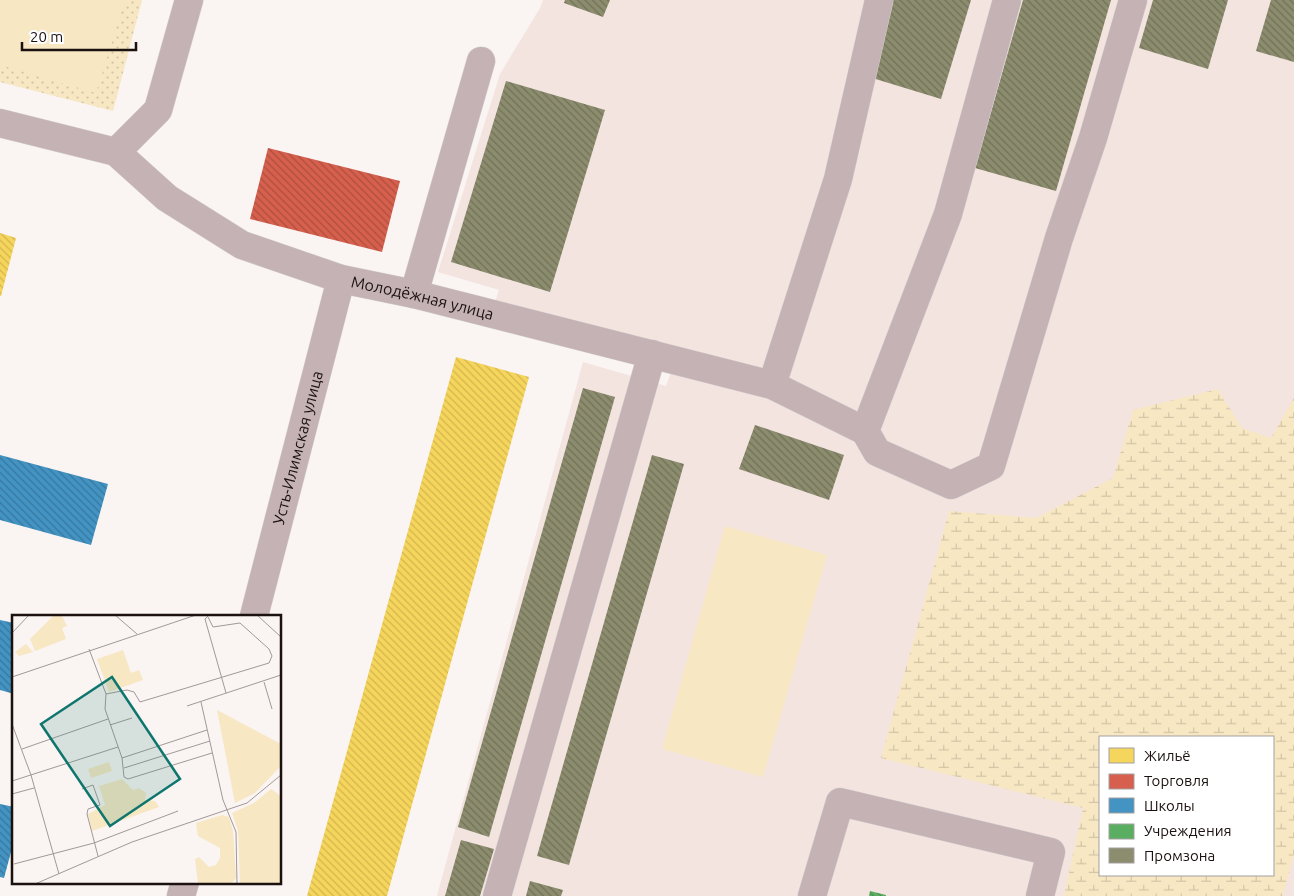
<svg xmlns="http://www.w3.org/2000/svg" width="1294" height="896" font-family="Ubuntu,sans-serif">
<defs>
<pattern id="wetland-marsh" width="20" height="14" patternUnits="userSpaceOnUse" patternTransform="scale(1.25)"><rect width="20" height="14" fill="#f7e7c3"/><path d="M1 5h8M5 5V1M11 12h8M15 12V8" fill="none" stroke="#d3c5a6"/></pattern>
<pattern id="park-dots" width="8" height="8" patternUnits="userSpaceOnUse" patternTransform="scale(1.25)"><rect width="8" height="8" fill="#f7e7c3"/><path d="M2 2h.1M6 6h.1" fill="none" stroke="#d3c5a6" stroke-width="1.8" stroke-linecap="round"/></pattern>
<pattern id="homes-back-hatch" width="6" height="6" patternUnits="userSpaceOnUse" patternTransform="scale(1.25)"><rect width="6" height="6" fill="#f6d55c"/><path d="M-1 5l2 2M0 0l6 6M5-1l2 2" fill="none" stroke="#d2b64f"/></pattern>
<pattern id="shops-back-hatch" width="6" height="6" patternUnits="userSpaceOnUse" patternTransform="scale(1.25)"><rect width="6" height="6" fill="#d6604d"/><path d="M-1 5l2 2M0 0l6 6M5-1l2 2" fill="none" stroke="#ad4e3e"/></pattern>
<pattern id="schools-back-hatch" width="6" height="6" patternUnits="userSpaceOnUse" patternTransform="scale(1.25)"><rect width="6" height="6" fill="#4393c3"/><path d="M-1 5l2 2M0 0l6 6M5-1l2 2" fill="none" stroke="#37779d"/></pattern>
<pattern id="public-back-hatch" width="6" height="6" patternUnits="userSpaceOnUse" patternTransform="scale(1.25)"><rect width="6" height="6" fill="#5aae61"/><path d="M-1 5l2 2M0 0l6 6M5-1l2 2" fill="none" stroke="#4a8c4e"/></pattern>
<pattern id="industry-back-hatch" width="6" height="6" patternUnits="userSpaceOnUse" patternTransform="scale(1.25)"><rect width="6" height="6" fill="#8c8c6e"/><path d="M-1 5l2 2M0 0l6 6M5-1l2 2" fill="none" stroke="#727159"/></pattern>
</defs>
<rect width="100%" height="100%" fill="#faf4f2"/>
<!-- built -->
<path fill="#f3e4e0" fill-rule="evenodd" d="M543,0H1294V896H437L583,362L666,386L680,348L495,302L499,290L438,272L500,74L540,8ZM1100,737H1273V875H1100Z"/>
<!-- wetland -->
<path fill="url(#wetland-marsh)" fill-rule="evenodd" d="M1218,389L1242,428L1271,438L1294,398V854L1283,896H1064L1083,808L881,758L949,511L1036,518L1113,478L1133,410ZM1100,737H1273V875H1100Z"/>
<!-- park -->
<path fill="url(#park-dots)" d="M0,0H142L113,111L0,82Z"/>
<!-- garden -->
<path fill="#f7e7c3" d="M0,0H125L96,93L0,65Z
M725,526L827,555L763,777L662,749Z"/>
<!-- homes -->
<path fill="url(#homes-back-hatch)" d="M0,233L16,238L1,296H0Z
M456,357L529,377L387,896H307Z"/>
<!-- shops -->
<path fill="url(#shops-back-hatch)" d="M268,148L400,181L382,252L250,219Z"/>
<!-- schools -->
<path fill="url(#schools-back-hatch)" d="M0,455L108,484L91,545L0,520Z
M0,620L14,623V694L0,690Z
M0,804L14,807V841L4,878L0,877Z"/>
<!-- public -->
<path fill="url(#public-back-hatch)" d="M870,891L886,895V896H869Z"/>
<!-- industry -->
<path fill="url(#industry-back-hatch)" d="M565,0H610L603,17L564,3Z
M892,0H971L941,99L869,77Z
M1023,0H1111L1056,191L975,168Z
M1153,0H1228L1208,69L1139,48Z
M1271,0H1294V62L1256,51Z
M506,81L605,110L550,292L451,262Z
M583,388L615,397L489,837L458,827Z
M755,425L844,455L829,500L739,469Z
M652,455L684,464L569,865L537,856Z
M461,840L494,849L480,896H445Z
M530,881L563,890L561,896H526Z"/>
<g fill="none" stroke-linecap="round" stroke-linejoin="round">
<defs>
<g id="minor">
<path id="s1" d="M0,123L116,152L167,198L242,245L341,279L414,294L772,385L865,431"/>
<path d="M116,152L158,110L189,0"/>
<path d="M414,294L481,61"/>
<path d="M772,385L838,179L879,0"/>
<path d="M865,431L877,452L951,485L991,466L1059,238L1093,138L1133,0"/>
<path d="M865,431L948,214L1007,0"/>
<path id="s2" d="M254,616L341,279"/>
<path d="M181,896L185,882"/>
<path d="M497,896L652,354"/>
<path d="M812,896L840,802L1051,852L1040,896"/>
</g>
</defs>
<!-- minor casing -->
<use href="#minor" stroke="#d5d1cf" stroke-width="29"/>
<!-- minor -->
<use href="#minor" stroke="#c4b2b5" stroke-width="28"/>
</g>
<g text-anchor="middle" stroke-width="5" stroke-linejoin="round" paint-order="stroke">
<!-- street labels -->
<g font-size="16" fill="#1b110f" stroke="#fff">
<text dy="6" stroke="none"><textPath href="#s1" startOffset="465">Молодёжная улица</textPath></text>
<text dy="6" stroke="none"><textPath href="#s2" startOffset="174">Усть-Илимская улица</textPath></text>
</g>
</g>
<!-- overview -->
<g transform="translate(12 615)">
<rect width="269" height="269" fill="#faf4f2"/>
<path d="M205,95L269,129V151L243,178L223,188Z" fill="#f7e7c3"/>
<path d="M259,174L269,181V269H228L226,216L220,198L242,188ZM210,200L217,202L221,216L224,263L219,269H186L183,244L187,242L197,252L204,250L208,243V233L186,221L184,208Z" fill="#f7e7c3"/>
<path d="M110,164L121,175L127,173L134,178L133,185L143,186L147,192L80,216L76,199L93,190L87,171Z" fill="#f7e7c3"/>
<path d="M42,0L50,1L55,11L50,13L54,24L23,36L18,24ZM14,29L21,37L7,41L3,37ZM111,35L119,58L127,55L131,65L97,77L85,44Z" fill="#f7e7c3"/>
<path d="M111,39L117,59L123,57L126,66L109,72L100,43ZM100,48L107,72L97,75L90,51ZM97,147L100,156L79,163L76,154Z" fill="#f7e7c3"/>
<path fill="none" stroke="#a19997" stroke-width="1" d="M103,0L125,19M245,0L269,22M196,1L193,4L214,78M0,18L17,0M77,34L94,79L93,94L110,143L112,162L116,164L200,138M0,62L184,0M252,67L260,94M94,79L115,75L122,77L128,87L257,48L260,41L257,34L228,8L201,12L196,2M189,87L211,185L224,217L225,269M175,91L269,60M0,109L19,160L47,259M98,110L120,103M10,134L96,104M110,143L195,115M112,153L198,126M0,166L106,132M70,174L81,170L88,190L76,194L75,199L86,241M0,179L22,173M2,249L82,228L166,196M23,269L120,227L235,188L269,160"/>
<path fill="#0f766e" fill-opacity="0.15" stroke="#0f766e" stroke-width="2.5" d="M100,62L168,164L98,211L29,109Z"/>
<rect width="269" height="269" fill="none" stroke="#1b110f" stroke-width="2.5"/>
</g>
<!-- legend -->
<rect x="1099" y="736" width="175" height="140" fill="#ffffff" stroke="#a4a09f"/>
<rect x="1109" y="748" width="25" height="15" fill="#f6d55c" stroke="#a4a09f"/>
<text x="1144" y="761" font-size="15" fill="#1b110f">Жильё</text>
<rect x="1109" y="774" width="25" height="15" fill="#d6604d" stroke="#a4a09f"/>
<text x="1144" y="786" font-size="15" fill="#1b110f">Торговля</text>
<rect x="1109" y="798" width="25" height="15" fill="#4393c3" stroke="#a4a09f"/>
<text x="1144" y="811" font-size="15" fill="#1b110f">Школы</text>
<rect x="1109" y="824" width="25" height="15" fill="#5aae61" stroke="#a4a09f"/>
<text x="1144" y="836" font-size="15" fill="#1b110f">Учреждения</text>
<rect x="1109" y="848" width="25" height="15" fill="#8c8c6e" stroke="#a4a09f"/>
<text x="1144" y="861" font-size="15" fill="#1b110f">Промзона</text>
<!-- scale -->
<path d="M22 42v8h114v-8" fill="none" stroke="#1b110f" stroke-width="2.5"/>
<text x="30" y="42" font-size="15" fill="#1b110f" stroke="#ffffff" stroke-width="4" paint-order="stroke">20 m</text>
</svg>
